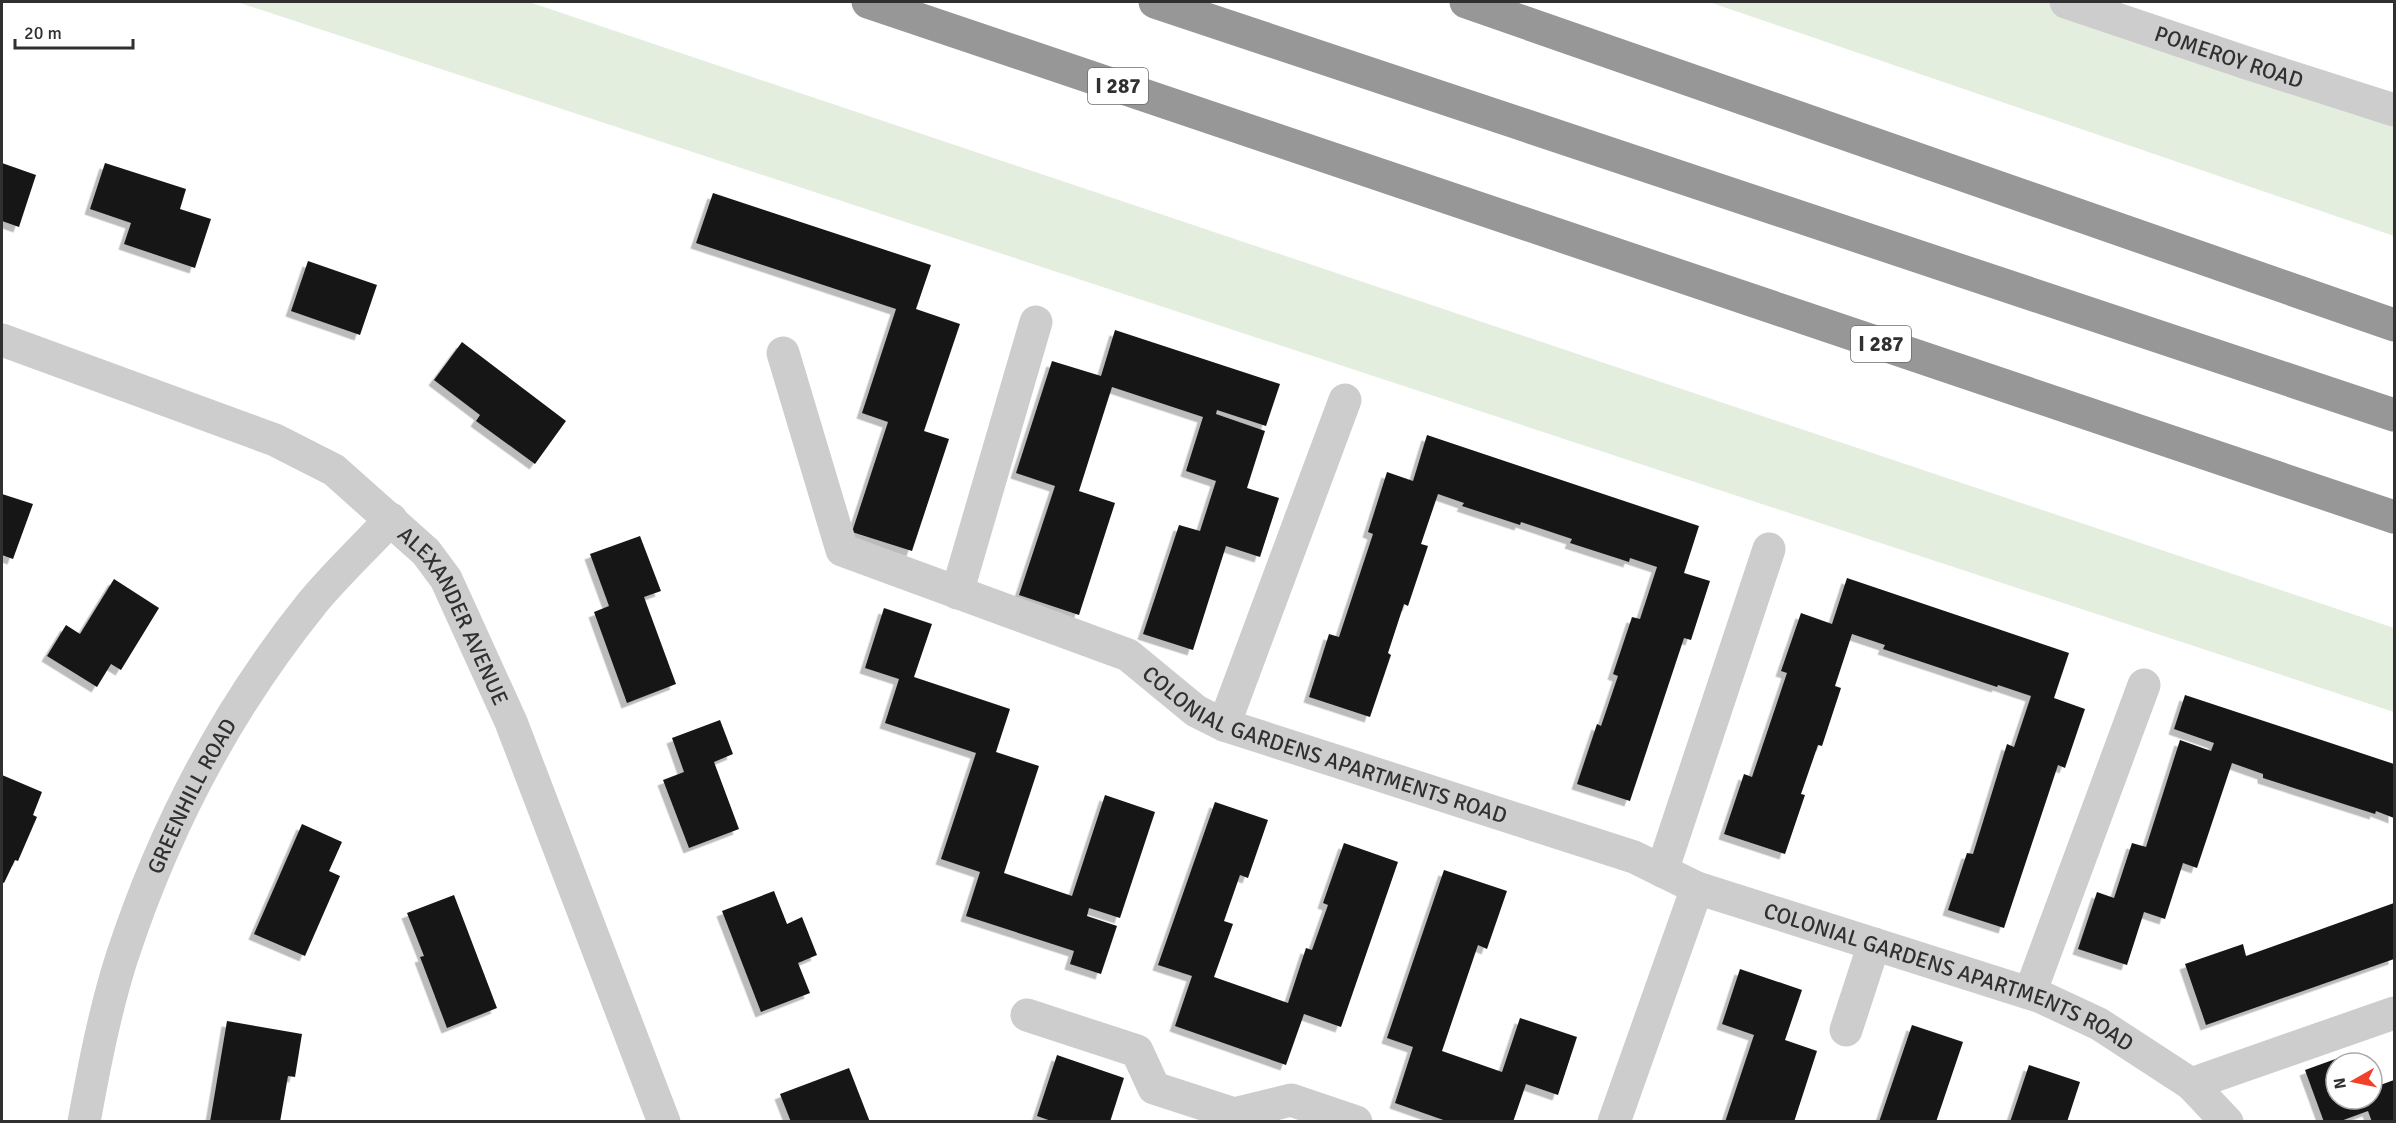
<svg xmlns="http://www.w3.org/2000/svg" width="2396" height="1123" font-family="Signika,sans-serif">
<defs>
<filter id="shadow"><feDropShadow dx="-5.5" dy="5.5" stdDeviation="0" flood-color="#0004"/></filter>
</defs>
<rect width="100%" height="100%" fill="#fff"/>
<!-- green -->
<path fill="#e3eede" d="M237,2H529L2394,628V712Z
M1709,2H2083L2394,109V236Z"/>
<!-- building -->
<path fill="#171717" filter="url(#shadow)" d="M2,163L36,175L19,227L2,221Z
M105,163L186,189L180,209L211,219L195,268L124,244L131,223L90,209Z
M713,193L931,265L916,309L960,324L924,431L949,439L912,551L852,532L888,422L862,413L896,309L696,243Z
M308,261L377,285L360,335L291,311Z
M1115,330L1280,384L1266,426L1217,410L1216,414L1265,431L1247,488L1279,498L1260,557L1226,546L1193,650L1143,634L1179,525L1200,531L1216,481L1186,471L1203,417L1112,387L1079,491L1115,503L1079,615L1019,595L1055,486L1016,473L1052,361L1101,376Z
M462,342L566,421L535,464L476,421L480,415L434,380Z
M1427,435L1699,526L1684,573L1710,581L1691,640L1684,638L1630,801L1577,784L1597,724L1601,726L1618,676L1613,674L1632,617L1640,619L1657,567L1630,558L1629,562L1570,543L1572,539L1521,522L1520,525L1462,506L1464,503L1438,494L1421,544L1428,546L1408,606L1404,604L1388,653L1391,655L1370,717L1309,697L1329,634L1339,637L1373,534L1368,532L1387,472L1413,481Z
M2,494L33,504L13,559L2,555Z
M640,536L661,591L644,597L676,684L627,703L594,612L609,606L590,554Z
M1847,578L2069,653L2054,698L2085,709L2065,768L2058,765L2004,928L1948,910L1967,853L1973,854L2007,744L2014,747L2031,696L1998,685L1997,687L1883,649L1885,645L1852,634L1835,686L1841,688L1822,746L1818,745L1801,794L1805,795L1785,854L1724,834L1744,774L1752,777L1787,673L1781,671L1801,613L1832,624Z
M114,579L159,608L121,670L111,664L97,687L47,656L66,625L80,634Z
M884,608L932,624L914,677L1010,709L996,752L1039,766L1004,873L1072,896L1105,795L1155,812L1120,918L1089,908L1087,916L1117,926L1101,974L1070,964L1074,951L966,916L980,872L941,859L976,753L885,723L899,679L865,668Z
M2185,695L2394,764V818L2376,811L2375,814L2263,778V774L2232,763L2197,868L2183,863L2165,919L2144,912L2127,965L2078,949L2097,892L2114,898L2132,843L2146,847L2180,740L2211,751L2214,743L2174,729Z
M720,720L733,754L714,762L739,829L689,848L663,780L684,772L672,738Z
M2,775L42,792L33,815L37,817L18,861L15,860L4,883L2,882Z
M1215,802L1268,820L1248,878L1240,875L1224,921L1233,924L1214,977L1288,1003L1306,948L1312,950L1328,905L1323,903L1344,843L1398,862L1341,1027L1304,1014L1286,1065L1175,1026L1192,976L1158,965Z
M302,824L342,842L329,871L340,876L305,956L254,934Z
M1444,870L1507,891L1487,949L1478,945L1442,1051L1502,1072L1520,1018L1577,1037L1558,1095L1526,1084L1513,1122H1449L1395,1103L1413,1047L1387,1038Z
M774,891L787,924L802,917L817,955L798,963L810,993L761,1012L722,911Z
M454,895L497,1008L447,1028L420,957L424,956L407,913Z
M2394,903V959L2206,1025L2185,964L2243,944L2246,956Z
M1740,969L1802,990L1785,1040L1817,1051L1794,1122H1725L1754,1035L1722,1024Z
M227,1021L302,1034L295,1077L288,1076L280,1122H210Z
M1912,1025L1963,1042L1936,1122H1879Z
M2352,1053L2356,1063H2336V1099H2372V1088L2394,1080V1122H2372L2368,1111L2338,1122H2324L2305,1070Z
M1057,1055L1124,1078L1110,1122H1054L1037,1116Z
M2029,1065L2080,1082L2067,1122H2010Z
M849,1068L870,1122H791L780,1094Z"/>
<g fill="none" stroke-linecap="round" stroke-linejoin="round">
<!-- minor -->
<g stroke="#cdcdcd" stroke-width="33">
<path id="s1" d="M2066,2L2250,64L2394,110"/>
<path id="s2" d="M2,340L275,440L334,470L426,552L446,579L511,722L664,1122"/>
<path id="s3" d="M783,353L842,550L1128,655L1196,711L1224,725L1634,857L1697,888L2041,997L2099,1024L2191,1084L2227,1122"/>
<path d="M957,593L1036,322"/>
<path d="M1224,725L1345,400"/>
<path d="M1662,871L1769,549"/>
<path d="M2030,993L2144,685"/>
<path d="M1027,1015L1137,1051L1154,1088L1234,1114L1291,1100L1356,1122"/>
<path d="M1846,1030L1874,944"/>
<path d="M2191,1084L2394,1013"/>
<path id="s4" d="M84,1122C94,1067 105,1010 122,957C164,829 228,707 313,602C337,573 365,547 391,519"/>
<path d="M1614,1122L1697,888"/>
</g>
<!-- highway -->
<path stroke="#979797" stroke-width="33" d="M868,2L2394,517
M1155,2L2394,415
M1466,2L2394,325"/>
</g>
<g text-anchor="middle" stroke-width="6" stroke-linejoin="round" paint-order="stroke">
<!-- shield labels -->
<g fill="#fff" stroke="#6e6e6e" stroke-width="1.5">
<rect x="1088" y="68" width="60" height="36" rx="4.5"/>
<rect x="1851" y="326" width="60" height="36" rx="4.5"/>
</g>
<g font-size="21" font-weight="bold" fill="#303030">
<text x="1118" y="93">I 287</text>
<text x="1881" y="351">I 287</text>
</g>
<!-- street labels -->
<g font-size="22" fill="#303030" stroke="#fff">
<text dy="8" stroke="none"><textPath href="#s1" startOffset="172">POMEROY ROAD</textPath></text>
<text dy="8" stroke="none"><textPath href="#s2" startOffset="549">ALEXANDER AVENUE</textPath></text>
<text dy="8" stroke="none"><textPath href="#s3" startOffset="730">COLONIAL GARDENS APARTMENTS ROAD</textPath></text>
<text dy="8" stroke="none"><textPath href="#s4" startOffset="345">GREENHILL ROAD</textPath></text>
<text dy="8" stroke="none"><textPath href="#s3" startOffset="1398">COLONIAL GARDENS APARTMENTS ROAD</textPath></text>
</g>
</g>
<!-- border -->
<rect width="2396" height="1123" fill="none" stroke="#303030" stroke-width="6"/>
<!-- north arrow -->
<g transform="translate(2354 1081) rotate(261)"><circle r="28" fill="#ffffff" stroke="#acacac" stroke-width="1.5"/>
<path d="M0-4.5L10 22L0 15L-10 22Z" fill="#f14129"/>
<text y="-9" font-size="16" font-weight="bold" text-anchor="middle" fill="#303030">N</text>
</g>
<!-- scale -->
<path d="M15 39v9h118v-9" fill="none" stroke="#303030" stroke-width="3"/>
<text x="24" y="39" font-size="18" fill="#303030" stroke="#ffffff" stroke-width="4.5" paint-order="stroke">20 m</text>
</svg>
